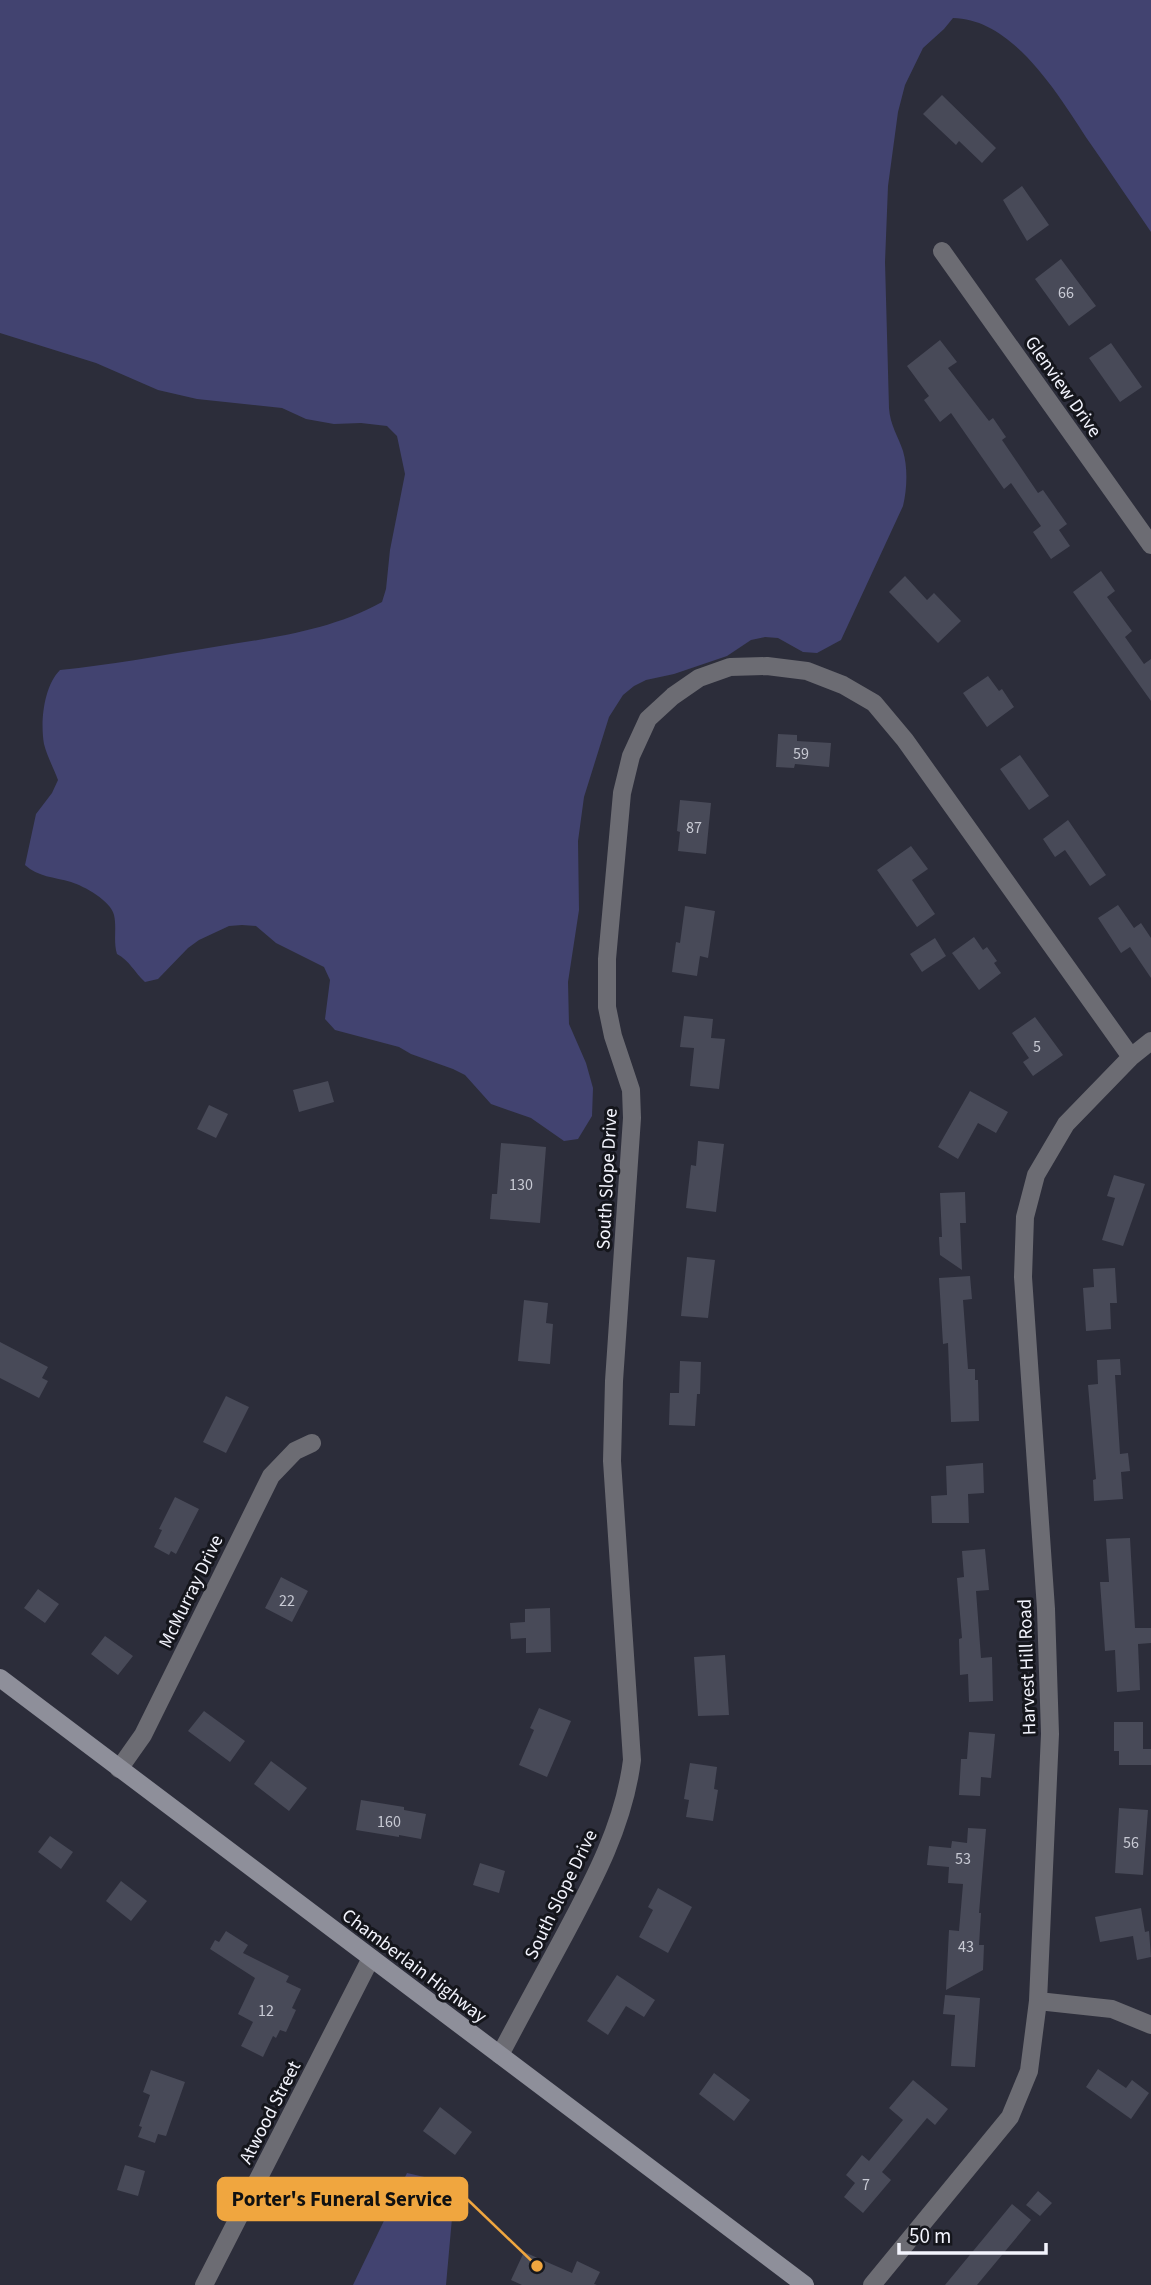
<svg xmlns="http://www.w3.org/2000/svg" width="1151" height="2285" font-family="'Source Sans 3',sans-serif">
<rect width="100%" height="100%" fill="#2c2d3a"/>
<!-- green -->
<path fill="#424370" d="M0,0H1151V232C1131,203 1111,173 1090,143C1060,98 1015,19 953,18L944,29L923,48L905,85L898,112L888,186L885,262L889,408C890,425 898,436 903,451C908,468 907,489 903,506L841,640L817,653L803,652L778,638L765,637L751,640L727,656L674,674L646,680L634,686L623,695L609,717L584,797L578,841L579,910L568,982L569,1024L586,1063L593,1088L592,1116L578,1139L564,1141L531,1118L491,1104L465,1075L453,1069L411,1054L399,1047L335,1030L325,1019L330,980L324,967L276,943L256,926L242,925L229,926L199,940L188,948L158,979L145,982C134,972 130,961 117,954C113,941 117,928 114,915C111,901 84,886 71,882C54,877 38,877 25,865L36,814L52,793L58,780C54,769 47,756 44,744C40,721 44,686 60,670C110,665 158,656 208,648C268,638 328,632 382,602L386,589L390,550L405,474L397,436L387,426L361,423L334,424L306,419L282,408L197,399L158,390L96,363L0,333Z
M407,2173L433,2179L452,2218L446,2285H353Z"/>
<!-- building -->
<path fill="#484a58" d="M942,95L996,148L982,163L959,141L956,145L923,114Z
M1022,186L1049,225L1027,241L1003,200Z
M1061,259L1096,306L1069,326L1035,279Z
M940,340L957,362L948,368L989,421L993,418L1006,437L1002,440L1038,493L1043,490L1067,524L1059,530L1070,546L1051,559L1033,532L1041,526L1011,483L1004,489L951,413L940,422L924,400L929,396L907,366Z
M1111,343L1142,387L1120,402L1089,358Z
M1101,571L1115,591L1107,597L1132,631L1125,637L1144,664L1151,659V701L1073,592Z
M905,576L927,600L934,593L961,621L938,643L889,592Z
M988,676L999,691L1002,689L1014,707L987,727L963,693Z
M778,734L797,735V741L831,743L829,767L795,764L794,768L776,767Z
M1020,755L1049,796L1029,810L1000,769Z
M680,800L711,803L706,854L678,851L680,832L677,831Z
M1068,820L1106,875L1090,886L1065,850L1055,857L1043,839Z
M911,846L928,869L912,880L935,914L917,927L877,870Z
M1118,905L1134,928L1141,923L1151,938V978L1130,947L1121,953L1098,918Z
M685,906L715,911L708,958L700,956L697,976L672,972L676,942L680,943Z
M974,937L983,950L987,947L997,961L994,963L1001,973L979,990L952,953Z
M935,938L946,956L922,972L910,954Z
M684,1016L713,1019L711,1038L725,1039L719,1089L690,1086L694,1048L680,1047Z
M1035,1017L1063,1055L1033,1076L1023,1062L1029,1058L1012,1033Z
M328,1081L334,1102L299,1112L293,1090Z
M970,1091L1008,1112L996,1133L978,1123L958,1159L938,1147Z
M209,1105L228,1114L216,1138L197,1129Z
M698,1141L724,1144L716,1212L686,1208L691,1165L696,1166Z
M501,1143L546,1147L540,1223L490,1219L492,1194H497Z
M1114,1175L1145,1184L1123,1246L1102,1240L1115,1198L1107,1196Z
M965,1192L966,1223H960L962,1270L940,1255L939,1237H942L940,1193Z
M687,1257L715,1260L708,1318L681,1316Z
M1115,1268L1117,1303H1110L1111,1329L1086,1331L1083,1288L1094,1287L1093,1269Z
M970,1276L972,1299L963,1300L968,1369H975V1380H978L979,1421L951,1422L948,1343L943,1344L939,1278Z
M524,1300L548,1303L546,1323L553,1324L550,1364L518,1361Z
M0,1342L48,1367L42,1378L48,1381L39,1398L0,1378Z
M1120,1359L1121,1375H1115L1120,1454L1128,1453L1130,1471L1121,1472L1123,1499L1094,1501L1093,1480L1096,1479L1088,1385L1098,1384L1097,1360Z
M680,1361L701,1362L700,1394H697L695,1426L669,1425L670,1393H679Z
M226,1396L249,1407L226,1453L203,1442Z
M983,1463L984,1493L968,1494L969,1523H932L931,1496L947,1495L946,1466Z
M175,1497L199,1509L176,1554L171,1551L169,1555L154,1547L162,1530L159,1529Z
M1130,1538L1135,1628H1151V1643L1138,1644L1140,1690L1117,1692L1115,1650L1105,1651L1100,1582H1109L1106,1539Z
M985,1549L989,1590L976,1591L981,1658L992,1657L993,1701L969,1702L968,1674L960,1675L959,1639L962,1638L957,1578L964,1577L962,1551Z
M281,1577L308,1591L292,1622L265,1608Z
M38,1589L59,1604L45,1623L24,1608Z
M550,1608L551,1652L526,1653V1638L511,1639L510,1623L525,1622V1609Z
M105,1636L133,1656L118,1675L91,1654Z
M725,1655L729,1715L698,1716L694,1657Z
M539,1708L571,1721L547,1777L519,1765L534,1730L530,1728Z
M204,1711L245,1741L230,1762L188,1731Z
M1114,1722H1143V1749H1151V1765H1119V1751H1114Z
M969,1732L995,1734L991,1778L981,1777L980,1796L959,1795L961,1759H967Z
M271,1761L307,1788L289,1811L254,1784Z
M690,1763L717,1767L714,1789L718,1790L713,1821L686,1817L689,1800L684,1799Z
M361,1800L404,1807V1810L426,1814L421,1839L399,1835V1837L356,1830Z
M1119,1808L1148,1810L1143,1875L1115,1873Z
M968,1828L986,1829L979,1913H981L979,1945H984L983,1970L946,1990L949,1930L959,1931L963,1884L948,1883L949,1867L927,1865L929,1846L951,1848L952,1841L967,1843Z
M50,1836L73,1852L61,1869L38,1852Z
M480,1863L505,1871L499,1893L473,1885Z
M121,1881L147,1901L131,1921L106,1901Z
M658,1888L692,1907L668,1953L639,1937L653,1910L648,1907Z
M1141,1908L1145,1932L1149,1931L1151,1957L1137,1960L1133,1936L1100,1942L1095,1917Z
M226,1931L248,1945L243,1953L289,1976L286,1982L301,1989L292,2008L296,2010L286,2032L280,2030L276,2038L273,2036L263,2057L241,2046L253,2022L238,2014L255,1978L210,1949L215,1940L219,1942Z
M617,1975L655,2000L644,2017L626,2006L608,2035L587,2021Z
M945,1995L980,1998L975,2067L951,2066L955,2015L943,2014Z
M1098,2069L1126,2088L1132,2080L1149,2093L1131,2119L1086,2087Z
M151,2070L185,2082L166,2136L158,2134L155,2143L138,2137L142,2127L139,2126L150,2095L143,2092Z
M714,2073L750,2100L734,2121L699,2094Z
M913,2080L948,2109L935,2125L927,2118L882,2172L891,2180L863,2213L844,2197L855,2183L846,2175L862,2155L869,2161L903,2120L889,2108Z
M440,2107L472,2132L455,2155L423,2131Z
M125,2165L145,2171L138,2196L117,2190Z
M1038,2191L1052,2203L1040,2216L1026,2205Z
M1012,2204L1031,2220L977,2285H945Z
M524,2252L572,2273L577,2261L600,2272L594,2284L597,2285H522L511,2280Z"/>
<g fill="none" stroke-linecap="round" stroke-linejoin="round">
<!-- street -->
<path stroke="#6c6c73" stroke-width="18" d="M942,251L1151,545
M119,1769L143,1735L271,1476L295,1451L312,1443
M1038,2001L1112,2009L1151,2025
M500,2055C521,2015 543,1975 564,1936C594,1880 624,1824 632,1760L612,1461L614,1381L632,1118L631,1090L613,1036L607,1007V959L622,793L631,756L648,719L673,696L699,678L730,667L767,666L807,671L843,685L874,703L905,740L1131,1057
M204,2285L371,1958
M872,2285L1010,2117L1029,2071L1038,2001L1050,1734L1046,1609L1023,1277L1025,1217L1036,1175L1066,1124L1131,1057L1151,1041"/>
<!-- secondary -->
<path stroke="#8e8f9a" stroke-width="18" d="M0,1678L805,2285"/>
</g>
<g text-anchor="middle" stroke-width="6" stroke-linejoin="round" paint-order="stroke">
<!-- number labels -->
<g font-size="16" fill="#c8cad4">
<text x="1066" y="298">66</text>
<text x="801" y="759">59</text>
<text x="694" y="833">87</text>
<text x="1037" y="1052">5</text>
<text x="521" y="1190">130</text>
<text x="287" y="1606">22</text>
<text x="389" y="1827">160</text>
<text x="1131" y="1848">56</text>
<text x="963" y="1864">53</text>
<text x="966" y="1952">43</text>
<text x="266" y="2016">12</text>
<text x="866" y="2190">7</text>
</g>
<!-- street labels -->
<g font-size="19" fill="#f3f4fd" stroke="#15161c">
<text transform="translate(1064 386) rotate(55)" y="7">Glenview Drive</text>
<text transform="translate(606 1179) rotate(-87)" y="7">South Slope Drive</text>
<text transform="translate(190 1591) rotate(-64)" y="7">McMurray Drive</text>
<text transform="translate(1026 1667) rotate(-92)" y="7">Harvest Hill Road</text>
<text transform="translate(560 1894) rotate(-64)" y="7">South Slope Drive</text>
<text transform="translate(415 1965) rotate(37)" y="7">Chamberlain Highway</text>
<text transform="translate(269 2112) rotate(-63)" y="7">Atwood Street</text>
</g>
</g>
<!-- callouts -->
<path fill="none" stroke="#f0a63f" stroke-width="2.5" d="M537 2266L467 2199"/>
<circle fill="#f0a63f" stroke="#15161c" stroke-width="2.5" cx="537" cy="2266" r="7"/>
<rect fill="#f0a63f" stroke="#f0a63f" stroke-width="2.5" x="218" y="2178" width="249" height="42" rx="7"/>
<g font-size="21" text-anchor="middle" font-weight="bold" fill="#111">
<text x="342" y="2206">Porter's Funeral Service</text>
</g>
<!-- scale -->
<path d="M899 2243v10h147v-10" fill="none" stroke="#f3f4fd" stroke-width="3.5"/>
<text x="909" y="2243" font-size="21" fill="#f3f4fd" stroke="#15161c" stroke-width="5" paint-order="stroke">50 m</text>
</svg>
